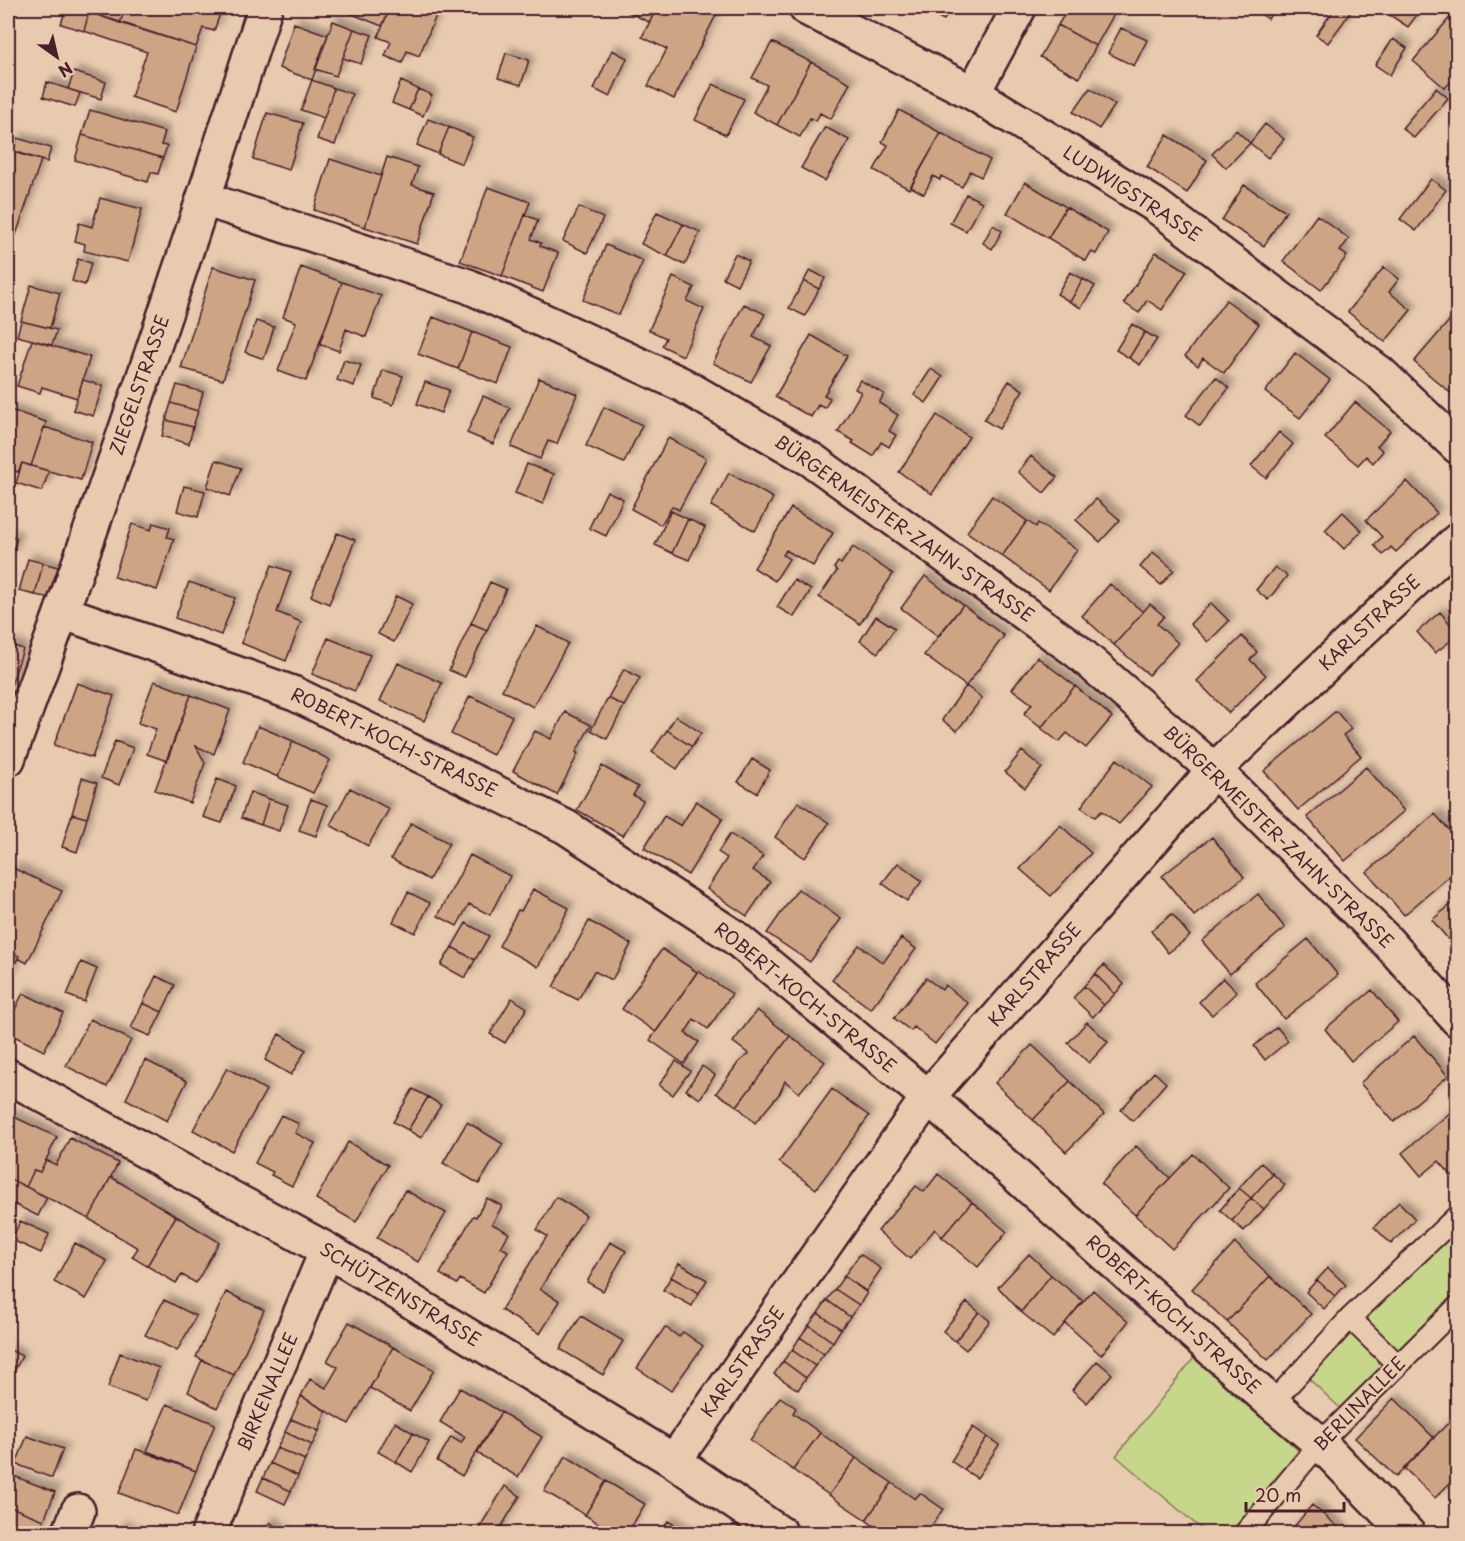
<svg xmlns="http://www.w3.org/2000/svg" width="1465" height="1541" font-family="'Playpen Sans',sans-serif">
<defs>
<filter id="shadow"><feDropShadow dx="5.5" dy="-5.5" stdDeviation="3" flood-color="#0004"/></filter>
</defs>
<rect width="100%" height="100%" fill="#e8cbaf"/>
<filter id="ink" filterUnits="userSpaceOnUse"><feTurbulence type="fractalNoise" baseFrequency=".0167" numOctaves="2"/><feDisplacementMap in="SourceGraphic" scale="12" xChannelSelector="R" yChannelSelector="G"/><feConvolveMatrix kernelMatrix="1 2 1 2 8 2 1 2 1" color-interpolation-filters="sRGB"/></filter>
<g filter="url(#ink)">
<!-- green -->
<path fill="#c6d68a" stroke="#887a5a" stroke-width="1.5" d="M1457,1229V1297L1341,1409L1306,1376Z
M1197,1354L1302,1454L1238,1534L1206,1533L1116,1456Z"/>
<!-- building -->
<path fill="#cda585" stroke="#4a1f2b" stroke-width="1.5" filter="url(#shadow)" d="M66,8H75L89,12L84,31L61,24Z
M91,8H125L120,23L89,12Z
M125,8H143L160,13L162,8H222L214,31L203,28L196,47L120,23Z
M349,8H390L382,26L347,12Z
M390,8H430L438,11L419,56L407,51L402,63L385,56L391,42L378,37Z
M619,8H657L649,22Z
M657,8H712L718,11L674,99L648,86L667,49L642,37Z
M919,8H951L944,20Z
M1068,8H1103L1114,14L1096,46L1058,25Z
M1256,8H1275L1268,19L1255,10Z
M1335,8H1350L1353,9L1328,43L1316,35Z
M1379,8H1422L1408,27Z
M1458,8V74L1445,88L1413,61Z
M89,12L196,47L176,112L131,97L147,52L84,31Z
M333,21L354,29L336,76L315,69Z
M294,23L328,35L312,80L279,68Z
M1058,25L1096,46L1079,78L1040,57Z
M1121,28L1147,40L1134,66L1108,53Z
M354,29L372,35L361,64L343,58Z
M1393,39L1407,48L1390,75L1375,65Z
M772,42L811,62L777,125L753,112L767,85L752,78Z
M612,50L627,58L610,97L594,89Z
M506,53L529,60L521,85L498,78Z
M811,62L850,83L831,119L820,113L816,121L810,118L800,137L777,125Z
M74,72L106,82L101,99L68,89Z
M312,80L334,88L324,118L301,110Z
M401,81L418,89L409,110L392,103Z
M47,82L80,93L75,107L43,97Z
M713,84L744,99L726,135L695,120Z
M334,88L352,94L335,145L317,139Z
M1090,88L1115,105L1099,129L1073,112Z
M1436,88L1448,98L1414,138L1402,128Z
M418,89L432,95L423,116L409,110Z
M90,110L165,132L161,145L167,146L163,158L82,135Z
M899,110L941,133L909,189L874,170L888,145L882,142Z
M267,113L303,123L289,170L253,159Z
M428,119L449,127L438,154L417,145Z
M1265,124L1284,139L1268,158L1250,143Z
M449,127L473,137L462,164L438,154Z
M825,127L849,140L825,181L801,168Z
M1236,130L1250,143L1226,168L1212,154Z
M941,133L990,160L981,177L970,171L962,187L941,176L940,180L933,176L924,194L911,187Z
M82,135L163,158L158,174L151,172L148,182L75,160Z
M1167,135L1207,160L1187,193L1147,167Z
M17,138L51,148L47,162L13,152Z
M8,149L41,160L16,235L8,233Z
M387,157L418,167L412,185L434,192L417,244L365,227Z
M330,159L381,176L365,227L314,210Z
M1431,179L1446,190L1416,231L1400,219Z
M1025,182L1066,207L1048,238L1007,213Z
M1244,185L1286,211L1264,246L1222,220Z
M488,187L530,202L502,276L460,261Z
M966,194L982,202L966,231L950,223Z
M100,198L142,209L128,262L84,251L85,244L75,241L79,223L92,227Z
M579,207L603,218L587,253L563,241Z
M1066,207L1108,232L1096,254L1091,252L1086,261L1048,238Z
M657,212L683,224L667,256L641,244Z
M525,215L538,220L531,239L541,243L540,246L558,253L543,292L502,276Z
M1317,215L1349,239L1340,251L1347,256L1321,290L1283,261Z
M683,224L700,232L685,265L667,256Z
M993,225L1002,231L992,249L983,243Z
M606,245L643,261L619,315L583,300Z
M1156,252L1187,271L1162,310L1147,300L1139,313L1124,303Z
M735,254L749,261L737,285L723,278Z
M78,259L91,263L85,285L72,281Z
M213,267L255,280L223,380L181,368Z
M301,267L342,282L306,381L278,371L296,322L283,317Z
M1384,267L1399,279L1389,292L1411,310L1385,342L1348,312Z
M810,270L825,278L819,289L804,281Z
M1070,272L1083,279L1070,302L1057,294Z
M673,277L694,287L687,301L704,309L683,356L662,346L666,338L649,330Z
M1083,279L1095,286L1081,308L1070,302Z
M804,281L819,289L805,316L789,308Z
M342,282L381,296L366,337L346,329L339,351L319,344Z
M31,285L60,293L50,328L21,321Z
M1226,300L1259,324L1224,373L1203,358L1198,366L1185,356Z
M744,304L765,314L753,337L771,346L751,382L713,363Z
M433,317L472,332L458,369L418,354Z
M21,321L57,330L52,345L17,336Z
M256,321L274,327L264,359L245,352Z
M1449,321L1458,328V391L1453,395L1414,362Z
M1132,324L1145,332L1129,358L1116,350Z
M472,332L512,347L498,384L458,369Z
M1145,332L1157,339L1140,365L1129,358Z
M811,335L847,356L824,395L830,398L825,408L818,405L811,417L775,397Z
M32,340L90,357L77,398L42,387L40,393L17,386Z
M1295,353L1330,380L1300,418L1265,392Z
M344,360L361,365L354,386L337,380Z
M931,369L943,377L926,403L914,395Z
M383,370L403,376L393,405L374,398Z
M1216,377L1229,388L1200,426L1186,415Z
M539,378L577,394L557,444L548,441L540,459L511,447Z
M83,380L103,386L93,416L73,410Z
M860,380L884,394L879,403L898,415L889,431L896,435L889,447L881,442L873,456L852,443L854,441L838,432L861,392L855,389Z
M1009,381L1023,390L999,429L984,420Z
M425,382L449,390L441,413L417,404Z
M177,385L203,392L198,411L171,403Z
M483,396L510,408L493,444L467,433Z
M1355,402L1390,431L1377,446L1383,451L1373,463L1366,456L1358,465L1325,438Z
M171,403L198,411L193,427L166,420Z
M604,407L642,425L624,463L586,446Z
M8,409L46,422L31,466L22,463L18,472L8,469Z
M937,415L969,437L932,494L899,472Z
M166,420L193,427L189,444L162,436Z
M44,427L92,442L81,480L31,466Z
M1279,432L1293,444L1266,478L1251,466Z
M668,438L706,458L679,510L672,506L661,525L631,509Z
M1031,456L1057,477L1044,493L1018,472Z
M216,460L241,468L230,496L207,487Z
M22,463L49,471L42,491L16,483Z
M527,464L554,474L543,504L515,493Z
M729,473L773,498L755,531L711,506Z
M1407,481L1437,513L1396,552L1391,547L1383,555L1374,545L1382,537L1366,520Z
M184,486L205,491L198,517L177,511Z
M607,491L623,499L606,536L589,528Z
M992,496L1027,521L1002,556L967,532Z
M1096,499L1120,520L1100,542L1076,520Z
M791,508L833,533L813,566L786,550L783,555L789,559L775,581L754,568Z
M671,511L688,519L672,553L655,545Z
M1343,512L1362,531L1344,549L1325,530Z
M688,519L705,527L689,560L672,553Z
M1027,521L1036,527L1038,523L1077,550L1049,590L1002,556Z
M153,523L170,528L167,537L174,539L157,590L114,577L132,524L151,530Z
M337,533L355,540L329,604L311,596Z
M8,535L17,538L12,554L8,553Z
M853,547L893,574L860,624L819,597L837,571L834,568L838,562L841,564Z
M1153,552L1174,570L1161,585L1140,567Z
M28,559L43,563L35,595L19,591Z
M43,563L58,567L50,598L35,595Z
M272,565L291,572L277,612L301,622L286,661L241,643Z
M1275,567L1287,576L1268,600L1256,590Z
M925,576L963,605L938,636L901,608Z
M794,580L811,590L794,617L777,607Z
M189,582L235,598L221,635L175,618Z
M490,582L506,589L487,630L471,623Z
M1110,584L1143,612L1114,645L1082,616Z
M396,596L412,604L394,642L378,634Z
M1458,602V621L1449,610Z
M1211,603L1229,621L1208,642L1190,624Z
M1150,604L1164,616L1157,624L1178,643L1149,675L1114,645Z
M963,605L1004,636L966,686L924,655Z
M1440,612L1458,633V635L1435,653L1417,632Z
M876,616L895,628L878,653L860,641Z
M471,623L487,630L465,677L449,670Z
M537,626L568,643L533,707L502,690Z
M1242,636L1257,652L1250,660L1266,675L1229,713L1197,681Z
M328,638L370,655L355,691L312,674Z
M8,644L23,649L8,695Z
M1037,657L1075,686L1041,728L1024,714L1032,704L1012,689Z
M398,663L442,683L424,721L380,701Z
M624,669L640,678L624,706L608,698Z
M154,681L191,695L167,761L147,754L156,729L138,723Z
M77,683L114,696L92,758L54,745Z
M966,686L982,698L957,731L942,720Z
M1075,686L1112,717L1086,748L1067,733L1059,742L1041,728Z
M191,695L230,710L214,754L196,746L205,763L190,803L155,790Z
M470,696L512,716L493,755L451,734Z
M608,698L624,706L607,739L591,730Z
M1336,711L1351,729L1343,735L1361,756L1298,810L1264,771Z
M565,712L591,725L576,752L578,754L557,795L513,771L535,731L551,739Z
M676,716L701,733L692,747L667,730Z
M258,726L293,741L278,777L243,762Z
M667,730L692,747L677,769L652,752Z
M115,741L133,748L119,785L101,778Z
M293,741L330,760L313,793L278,777Z
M1022,751L1042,768L1025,788L1005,772Z
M752,759L770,770L757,793L738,782Z
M1117,759L1152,787L1119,824L1102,811L1095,817L1081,807Z
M602,766L638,787L633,795L643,801L623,836L577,810Z
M1366,767L1404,811L1345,861L1307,817Z
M82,778L97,783L87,818L72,814Z
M217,779L236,786L222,823L203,817Z
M350,788L389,809L368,846L330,825Z
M250,792L269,799L261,825L241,818Z
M269,799L288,805L279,831L261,825Z
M311,799L327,805L316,836L299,830Z
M696,801L723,818L688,875L644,848L664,816L681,826Z
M798,802L829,823L805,858L775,837Z
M72,814L87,818L77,852L62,847Z
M1435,814L1458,840V869L1404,915L1367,872Z
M411,823L449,843L429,880L391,859Z
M1060,825L1091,853L1051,896L1020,869Z
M730,834L763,856L753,870L770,882L747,916L707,889L727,858L718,852Z
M1212,837L1244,877L1194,916L1162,876Z
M470,855L510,876L490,915L469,904L457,926L438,916Z
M898,863L922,881L907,901L882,883Z
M13,868L62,891L27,963L18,958L19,956L8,950V879Z
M533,889L569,908L538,967L499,946L518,910L521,911Z
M798,889L841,919L810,962L767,933Z
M408,892L430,903L415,933L393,922Z
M1258,894L1285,928L1230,974L1202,941Z
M1458,899V951L1432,920Z
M1172,914L1190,936L1168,953L1151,931Z
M589,921L631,944L612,980L594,971L578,1000L553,987Z
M466,923L489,936L475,960L452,947Z
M901,938L916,949L871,1009L832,980L859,945L883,963Z
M1308,939L1338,975L1284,1019L1255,983Z
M452,947L475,960L465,978L441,965Z
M662,949L697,972L656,1032L622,1009Z
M8,950L19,956L8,981Z
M81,962L97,969L84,1002L67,995Z
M1104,965L1124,984L1115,994L1095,974Z
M698,971L732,994L708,1029L694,1019L685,1033L699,1042L684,1064L650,1040Z
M1095,974L1115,994L1104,1005L1084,986Z
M156,976L175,985L162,1012L143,1003Z
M926,978L942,990L945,985L968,1003L935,1044L914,1027L911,1031L894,1018Z
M1223,978L1237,992L1212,1015L1199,1002Z
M1084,986L1104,1005L1093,1017L1073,998Z
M1372,990L1398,1022L1351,1061L1325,1029Z
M23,993L63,1013L44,1051L8,1033V1024Z
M512,998L527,1008L505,1043L490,1034Z
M143,1003L162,1012L150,1036L131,1028Z
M757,1010L790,1036L737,1106L716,1093L739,1062L749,1054L733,1042Z
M90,1019L131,1040L107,1087L66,1066Z
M1087,1022L1108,1042L1089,1063L1068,1043Z
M1277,1027L1288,1041L1265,1060L1254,1046Z
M279,1034L306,1050L291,1075L265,1060Z
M790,1036L825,1062L799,1093L785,1081L780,1093L755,1123L737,1106Z
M1414,1036L1448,1076L1394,1122L1360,1083Z
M1032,1045L1070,1081L1033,1120L995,1083Z
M145,1060L187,1081L167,1121L126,1099Z
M676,1061L690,1071L673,1095L659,1085Z
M702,1066L715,1075L700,1099L686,1090Z
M227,1068L266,1090L232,1151L193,1130Z
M1154,1072L1166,1083L1133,1121L1121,1110Z
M1070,1081L1104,1114L1066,1152L1033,1120Z
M413,1089L428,1097L408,1130L393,1122Z
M832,1089L869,1116L816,1189L779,1162Z
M428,1097L441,1105L421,1138L408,1130Z
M1458,1106V1171L1452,1176L1439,1161L1421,1176L1402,1153Z
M8,1114L57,1137L40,1172L34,1170L26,1187L8,1178Z
M281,1115L299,1124L295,1133L315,1143L292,1186L271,1175L273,1172L255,1163Z
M467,1122L503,1144L479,1184L443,1163Z
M70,1138L118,1163L89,1219L26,1187L34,1170L40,1172L46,1160L56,1165Z
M348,1142L388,1165L356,1222L316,1199Z
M1136,1146L1170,1178L1135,1215L1101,1184Z
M1193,1154L1229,1188L1172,1249L1135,1215Z
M1261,1163L1273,1174L1251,1198L1239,1188Z
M938,1174L972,1202L942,1237L935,1229L910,1259L878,1231L916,1186L924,1192Z
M1273,1174L1285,1185L1264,1209L1251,1198Z
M111,1177L176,1216L147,1266L132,1257L138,1248L89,1219Z
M8,1178L47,1197L38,1216L14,1204L8,1218Z
M1239,1188L1251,1198L1232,1221L1220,1210Z
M405,1190L446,1213L418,1262L377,1238Z
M556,1197L586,1215L540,1289L560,1301L540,1334L501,1310L547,1236L537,1230Z
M487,1198L502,1206L492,1224L509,1233L501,1247L508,1251L484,1293L460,1279L457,1284L440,1274L473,1216L476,1217Z
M1251,1198L1264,1209L1244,1231L1232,1221Z
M972,1202L1007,1232L978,1267L942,1237Z
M1399,1202L1415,1219L1391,1244L1374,1227Z
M176,1216L219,1242L196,1283L182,1275L176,1283L147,1266Z
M20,1221L49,1234L41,1253L12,1240Z
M610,1242L626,1251L603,1291L587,1282Z
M75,1243L107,1261L86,1299L54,1282Z
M1235,1243L1270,1276L1227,1322L1192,1289Z
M860,1254L881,1269L866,1291L844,1276Z
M1029,1254L1051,1275L1021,1312L998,1287Z
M679,1263L707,1280L699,1293L671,1277Z
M1328,1268L1346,1285L1335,1296L1317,1280Z
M1051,1275L1083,1301L1053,1338L1021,1312Z
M844,1276L867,1293L859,1305L835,1289Z
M1270,1276L1311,1314L1268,1360L1227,1322Z
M671,1277L699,1293L692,1306L663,1290Z
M1317,1280L1335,1296L1324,1309L1306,1292Z
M835,1289L859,1305L850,1317L827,1300Z
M1093,1290L1128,1322L1101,1355L1065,1323Z
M226,1292L264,1310L234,1375L196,1357Z
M164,1300L196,1316L177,1351L145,1335Z
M827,1300L850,1317L841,1329L818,1313Z
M967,1302L979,1312L955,1341L943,1331Z
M979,1312L990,1321L966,1350L955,1341Z
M818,1313L841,1329L833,1342L809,1325Z
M581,1316L623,1341L603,1375L560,1349Z
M349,1322L393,1347L349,1424L301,1396L310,1379L326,1388L338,1367L327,1361Z
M809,1325L833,1342L824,1354L800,1337Z
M665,1327L679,1337L683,1332L703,1346L671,1391L637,1368Z
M800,1337L824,1354L815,1366L792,1350Z
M393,1347L434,1370L410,1411L370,1388Z
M8,1349L22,1356L15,1370L8,1367Z
M792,1350L815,1366L806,1378L783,1361Z
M120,1353L159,1368L146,1401L108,1387Z
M202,1360L234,1375L217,1408L188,1392Z
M783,1361L806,1378L798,1390L774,1374Z
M1097,1361L1112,1374L1087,1403L1072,1390Z
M460,1388L501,1412L462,1476L437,1461L451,1437L461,1443L465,1437L440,1422Z
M301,1396L326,1411L319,1431L291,1419Z
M780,1397L796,1408L793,1413L820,1433L793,1470L750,1440Z
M1394,1398L1434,1438L1396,1477L1355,1438Z
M167,1404L215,1424L196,1471L147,1451Z
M501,1412L542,1437L518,1477L477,1453Z
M1457,1414L1458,1475L1435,1498L1404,1468Z
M291,1419L319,1431L312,1445L285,1432Z
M395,1422L413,1433L396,1462L378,1452Z
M973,1427L987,1437L964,1470L951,1461Z
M285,1432L312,1445L305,1460L277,1448Z
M413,1433L429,1442L412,1472L396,1462Z
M820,1433L856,1458L829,1495L793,1470Z
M27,1436L63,1449L52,1478L16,1464Z
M987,1437L999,1445L977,1478L964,1470Z
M277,1448L305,1460L298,1476L270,1463Z
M136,1449L196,1471L178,1515L119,1493Z
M566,1456L606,1481L585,1515L544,1491Z
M856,1458L892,1483L866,1520L829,1495Z
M270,1463L298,1476L291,1491L263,1478Z
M11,1475L55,1492L44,1520L8,1506V1482Z
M263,1478L291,1491L285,1504L257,1491Z
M606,1481L645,1504L627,1534H615L585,1515Z
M892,1483L915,1499L920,1493L943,1509L926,1534H884L866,1520Z
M505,1486L520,1496L497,1534H484L478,1530Z
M1312,1505L1344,1532L1342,1534H1288Z
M8,1506L44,1520L38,1534H8Z
M668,1521L689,1534H660Z
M270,1522L285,1534H261Z
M120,1526L137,1534H117Z"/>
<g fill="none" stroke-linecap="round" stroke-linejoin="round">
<defs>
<path id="service" d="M1350,1318L1398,1365
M1272,1403L1350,1318L1458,1215
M1244,1534L1320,1443L1458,1306"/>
<path id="minor" d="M806,8L973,93L1155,205L1380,373L1458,447
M973,93L1019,8
M204,199L468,286L681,384L812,460L1077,651L1214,770L1385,939L1458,1020
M62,612L295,694L566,827L733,936L928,1097L1272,1403L1320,1443L1408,1534
M8,759C100,511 185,260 265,8
M8,1076L327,1250L674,1461L781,1534
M674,1461L928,1097L1214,770L1458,540
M69,1534L78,1511
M208,1534L327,1250"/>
</defs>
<!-- service casing -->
<use href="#service" stroke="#4a1f2b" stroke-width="24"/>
<!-- minor casing -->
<use href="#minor" stroke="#4a1f2b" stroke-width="38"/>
<!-- service -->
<use href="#service" stroke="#e8cbaf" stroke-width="20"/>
<!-- minor -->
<use href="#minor" stroke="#e8cbaf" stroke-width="33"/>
</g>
</g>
<g text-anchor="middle" stroke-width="4.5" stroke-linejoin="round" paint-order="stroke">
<!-- street labels -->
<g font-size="18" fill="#4a1f2b" stroke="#e8cbaf">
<text transform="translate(1132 194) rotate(33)" y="6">LUDWIGSTRASSE</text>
<text transform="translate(140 385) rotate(-71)" y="6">ZIEGELSTRASSE</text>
<text transform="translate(904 529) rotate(35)" y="6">BÜRGERMEISTER-ZAHN-STRASSE</text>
<text transform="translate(1370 623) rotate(-43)" y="6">KARLSTRASSE</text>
<text transform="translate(394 743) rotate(26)" y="6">ROBERT-KOCH-STRASSE</text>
<text transform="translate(1278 837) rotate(44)" y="6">BÜRGERMEISTER-ZAHN-STRASSE</text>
<text transform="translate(1035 975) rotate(-49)" y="6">KARLSTRASSE</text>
<text transform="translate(805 998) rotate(39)" y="6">ROBERT-KOCH-STRASSE</text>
<text transform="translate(400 1295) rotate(31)" y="6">SCHÜTZENSTRASSE</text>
<text transform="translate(1173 1315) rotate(42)" y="6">ROBERT-KOCH-STRASSE</text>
<text transform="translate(743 1362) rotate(-55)" y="6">KARLSTRASSE</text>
<text transform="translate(268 1392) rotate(-67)" y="6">BIRKENALLEE</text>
<text transform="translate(1360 1404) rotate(-46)" y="6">BERLINALLEE</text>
</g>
</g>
<!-- margin -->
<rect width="1465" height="1541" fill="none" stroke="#e8cbaf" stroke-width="30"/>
<rect x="15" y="15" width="1435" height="1511" fill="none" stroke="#4a1f2b" stroke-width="2" filter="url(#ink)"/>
<!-- north arrow -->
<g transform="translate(57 57) rotate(146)" stroke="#e8cbaf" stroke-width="4.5" paint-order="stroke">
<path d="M0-4.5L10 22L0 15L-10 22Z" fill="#4a1f2b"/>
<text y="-9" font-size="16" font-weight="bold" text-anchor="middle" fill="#4a1f2b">N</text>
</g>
<!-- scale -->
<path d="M1246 1502v9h98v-9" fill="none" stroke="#4a1f2b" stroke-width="3"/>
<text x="1255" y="1502" font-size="18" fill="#4a1f2b" stroke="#e8cbaf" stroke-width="4.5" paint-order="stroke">20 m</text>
</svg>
